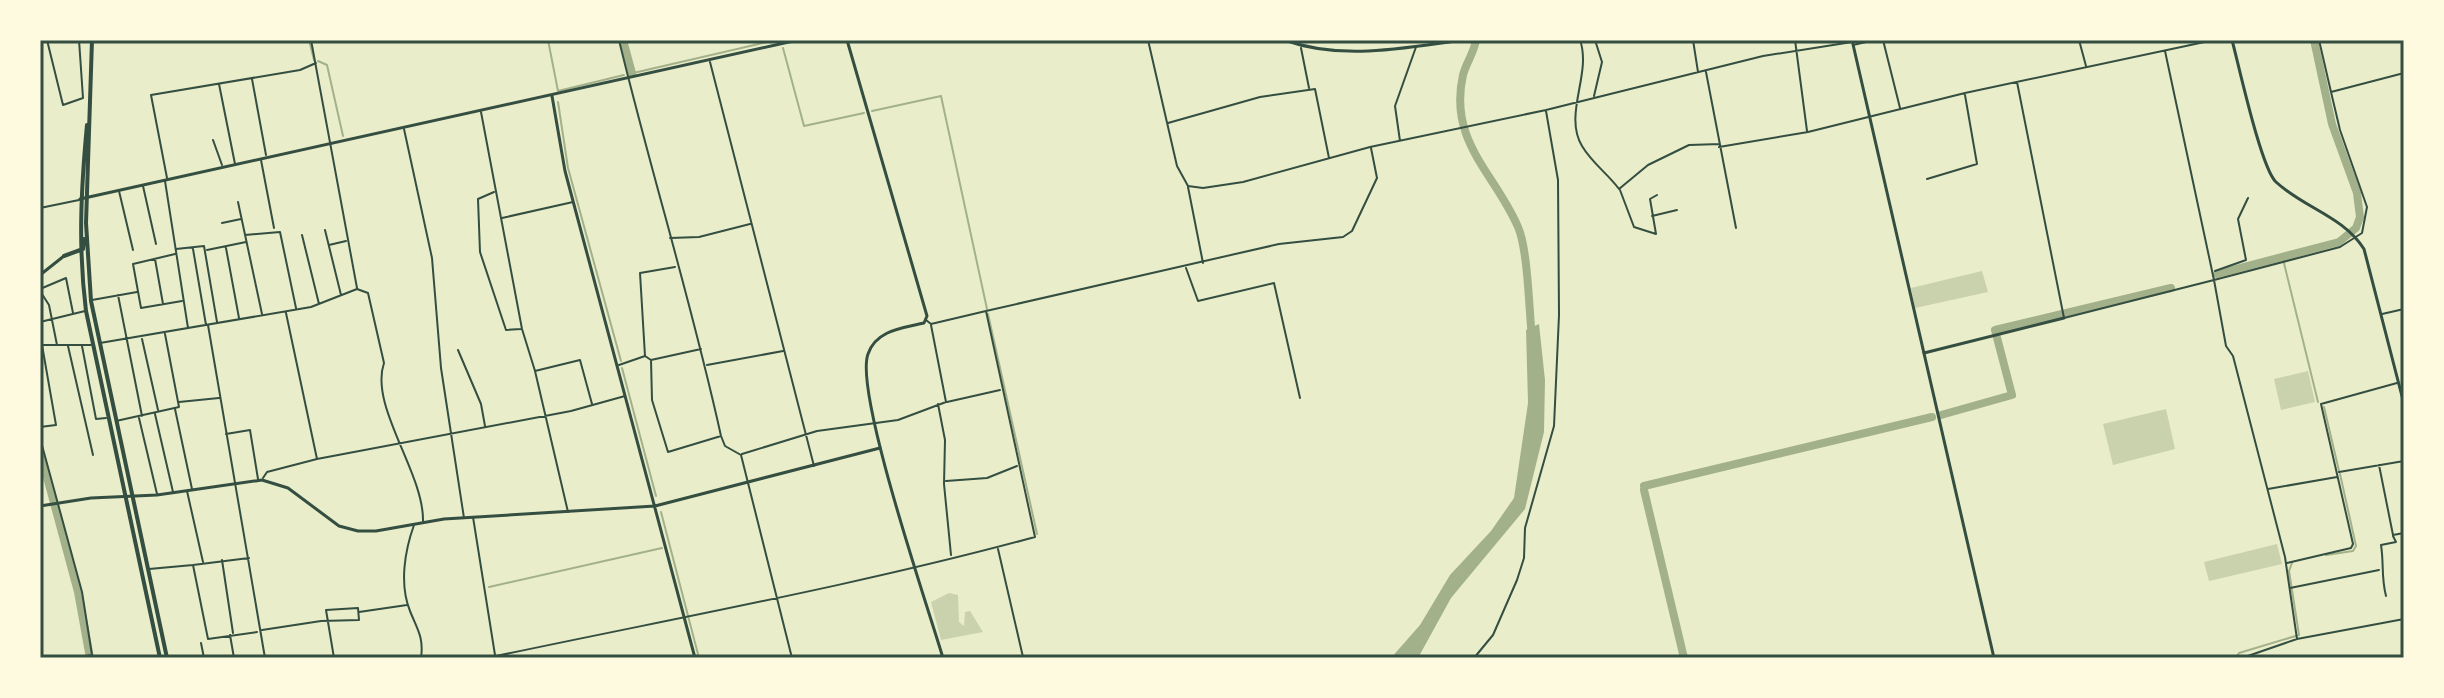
<svg xmlns="http://www.w3.org/2000/svg" width="2444" height="698" font-family="Merriweather,serif">
<rect width="100%" height="100%" fill="#e9edc9"/>
<!-- green -->
<path fill="#cad2ad" d="M1982,271L1988,292L1915,308L1911,288Z
M2308,371L2315,402L2281,410L2274,379Z
M2166,409L2175,449L2113,465L2103,424Z
M2277,544L2282,564L2209,581L2204,562Z
M949,593L958,595L959,622L964,626L965,612L970,611L983,632L941,640L931,602Z"/>
<!-- water -->
<path fill="#a3b18a" d="M1539,324L1545,380L1544,432L1525,509L1451,598L1418,658H1391L1420,625L1450,575L1491,531L1514,498L1528,403L1526,330Z"/>
<g fill="none" stroke-linecap="round" stroke-linejoin="round">
<!-- stream -->
<path stroke="#a3b18a" stroke-width="2" d="M309,40L314,60
M548,40L558,91
M783,48L804,126L864,113
M318,61L327,65L343,136
M629,74L776,40
M558,91L624,75
M558,102L568,168L621,361
M872,111L941,96L987,309
M2282,255L2318,402
M988,314L1037,534
M622,368L656,496
M2324,407L2339,471
M661,512L699,658
M2326,555L2353,551L2356,546L2340,474
M489,587L662,548
M2235,658L2239,653L2299,635L2289,571L2292,563"/>
<!-- river -->
<path stroke="#a3b18a" stroke-width="8" d="M623,40L632,73
M1476,40C1474,53 1466,63 1463,75C1448,142 1495,173 1518,227C1528,250 1529,310 1532,338
M2217,274L2339,242L2356,228L2360,217L2357,193L2332,124L2314,40
M1941,415L2012,395L1995,330L2171,288
M40,451L78,592L90,658
M1644,486L1932,417
M1644,490L1684,658"/>
<!-- minor -->
<path stroke="#344e41" stroke-width="2" d="M47,40L63,105L83,98L79,40
M311,40L357,288
M619,40C651,173 692,303 721,436L725,446L741,455L792,658
M1148,40L1177,166L1188,186L1203,188L1243,182L1370,147L1546,110L1763,56L1852,42
M1580,40C1592,74 1563,114 1582,146C1592,163 1608,174 1619,189L1648,165L1689,145L1720,144
M1693,40L1698,72
M1795,40L1807,131
M1883,40L1900,108
M2079,40L2086,66
M2319,40L2331,92L2404,73
M1853,45L1875,40
M1301,48L1309,88
M710,62L814,466
M1706,72L1736,228
M252,79L266,155
M2017,82L2064,318L2214,280L2165,51
M219,84L235,164
M1594,96L1602,62L1595,40
M481,112L522,329L535,371L568,512
M1168,123L1260,97L1315,89L1329,158
M404,129L432,258L441,368L464,518
M213,140L222,165
M1400,141L1395,106L1416,47
M1719,147L1808,132L1965,93L2214,40
M261,160L274,228
M167,178L151,95L300,70L316,63
M1927,179L1977,164L1965,95
M165,181L188,328
M143,186L156,244
M1188,187L1203,263
M1620,190L1634,227L1656,234L1650,199L1657,195
M119,191L133,250
M494,192L478,199L480,252L506,330L521,329
M238,202L262,314
M40,208L79,200
M1652,216L1677,210
M502,218L573,202
M222,223L241,219
M325,230L341,295
M245,235L280,232L296,308
M302,235L319,304
M670,238L699,237L750,224
M329,245L346,241
M226,248L239,318
M176,249L204,246L217,322
M193,249L206,325
M207,250L246,242
M175,254L133,264L141,308L182,301
M155,259L163,304
M1186,268L1198,301L1274,283L1300,398
M2215,271L2246,260L2238,219L2248,198
M40,289L66,278L73,313
M40,291L49,305L57,345
M118,295L142,416
M92,300L137,292
M986,311L1279,244L1343,237L1352,231L1377,178L1371,148
M2382,314L2404,309
M40,322L85,311
M208,325L265,658
M142,339L158,410
M100,343L311,307L357,289L368,293L384,363C369,406 424,473 423,521
M40,345H91
M68,346L93,455
M82,346L96,419L106,418
M458,350L481,404L485,426
M645,356L640,273L675,267
M651,360L652,400L668,452L721,436
M619,365L645,356L651,360L701,349
M707,365L783,351
M535,371L580,360L592,404
M179,402L219,398
M947,402L1000,390
M938,404L945,440L944,484L951,555
M175,409L192,489
M155,414L173,492
M139,418L157,494
M116,421L179,407L165,334
M40,427L56,425L42,345
M226,434L250,430L258,479
M40,438L82,592L92,655
M742,454L817,431L898,420L946,402L931,325
M317,459L571,411L625,396
M2379,465L2393,535L2404,533
M2339,472L2404,461
M263,478L267,472L317,459L286,313
M946,481L987,478L1017,466
M2268,489L2337,477
M187,491L203,562
M473,517L495,655
M414,525C405,550 399,584 410,611C417,629 424,637 421,658
M998,549L1023,657
M249,558L193,565L208,639L257,632
M222,560L233,633
M2287,563L2351,548L2353,544L2321,404L2397,383
M149,569L193,565
M2290,588L2379,570
M2386,596C2381,577 2384,563 2381,545L2396,542L2393,536
M359,612L407,605
M262,630L321,621L359,620L358,608L326,610L334,658
M230,635L234,658
M2297,639L2285,557L2233,356L2226,346L2214,280L2340,247L2362,233L2367,207L2340,130L2331,92
M201,643L204,658
M72,658L92,655L93,658
M487,658C670,619 855,586 1035,537L986,311L931,324L926,320
M1474,658L1493,635L1517,580L1524,558L1525,528L1554,426L1559,315L1558,180L1546,111
M2242,658L2297,639L2404,619"/>
<!-- tertiary -->
<path stroke="#344e41" stroke-width="3" d="M552,96L565,171L695,658
M1924,353L2064,318
M40,506L91,498L157,495L262,480L288,488L339,526L358,531H376L444,519L655,506L880,448"/>
<!-- secondary -->
<path stroke="#344e41" stroke-width="3" d="M847,40L927,316L924,323C903,328 876,330 868,354C854,392 928,607 943,658
M1284,40C1343,61 1403,48 1464,40
M1852,40L1994,658
M2232,40C2239,66 2261,168 2276,182C2304,208 2343,216 2364,249L2404,404
M80,199L798,40
M40,275L64,256"/>
<!-- trunk -->
<path stroke="#344e41" stroke-width="4" d="M92,40L86,223L91,301L167,658
M87,125C81,189 78,247 86,311L160,658
M64,256L83,249L84,239"/>
</g>
<!-- border -->
<rect width="2444" height="698" fill="none" stroke="#fefae0" stroke-width="84"/>
<rect x="42" y="42" width="2360" height="614" fill="none" stroke="#344e41" stroke-width="3"/>
</svg>
